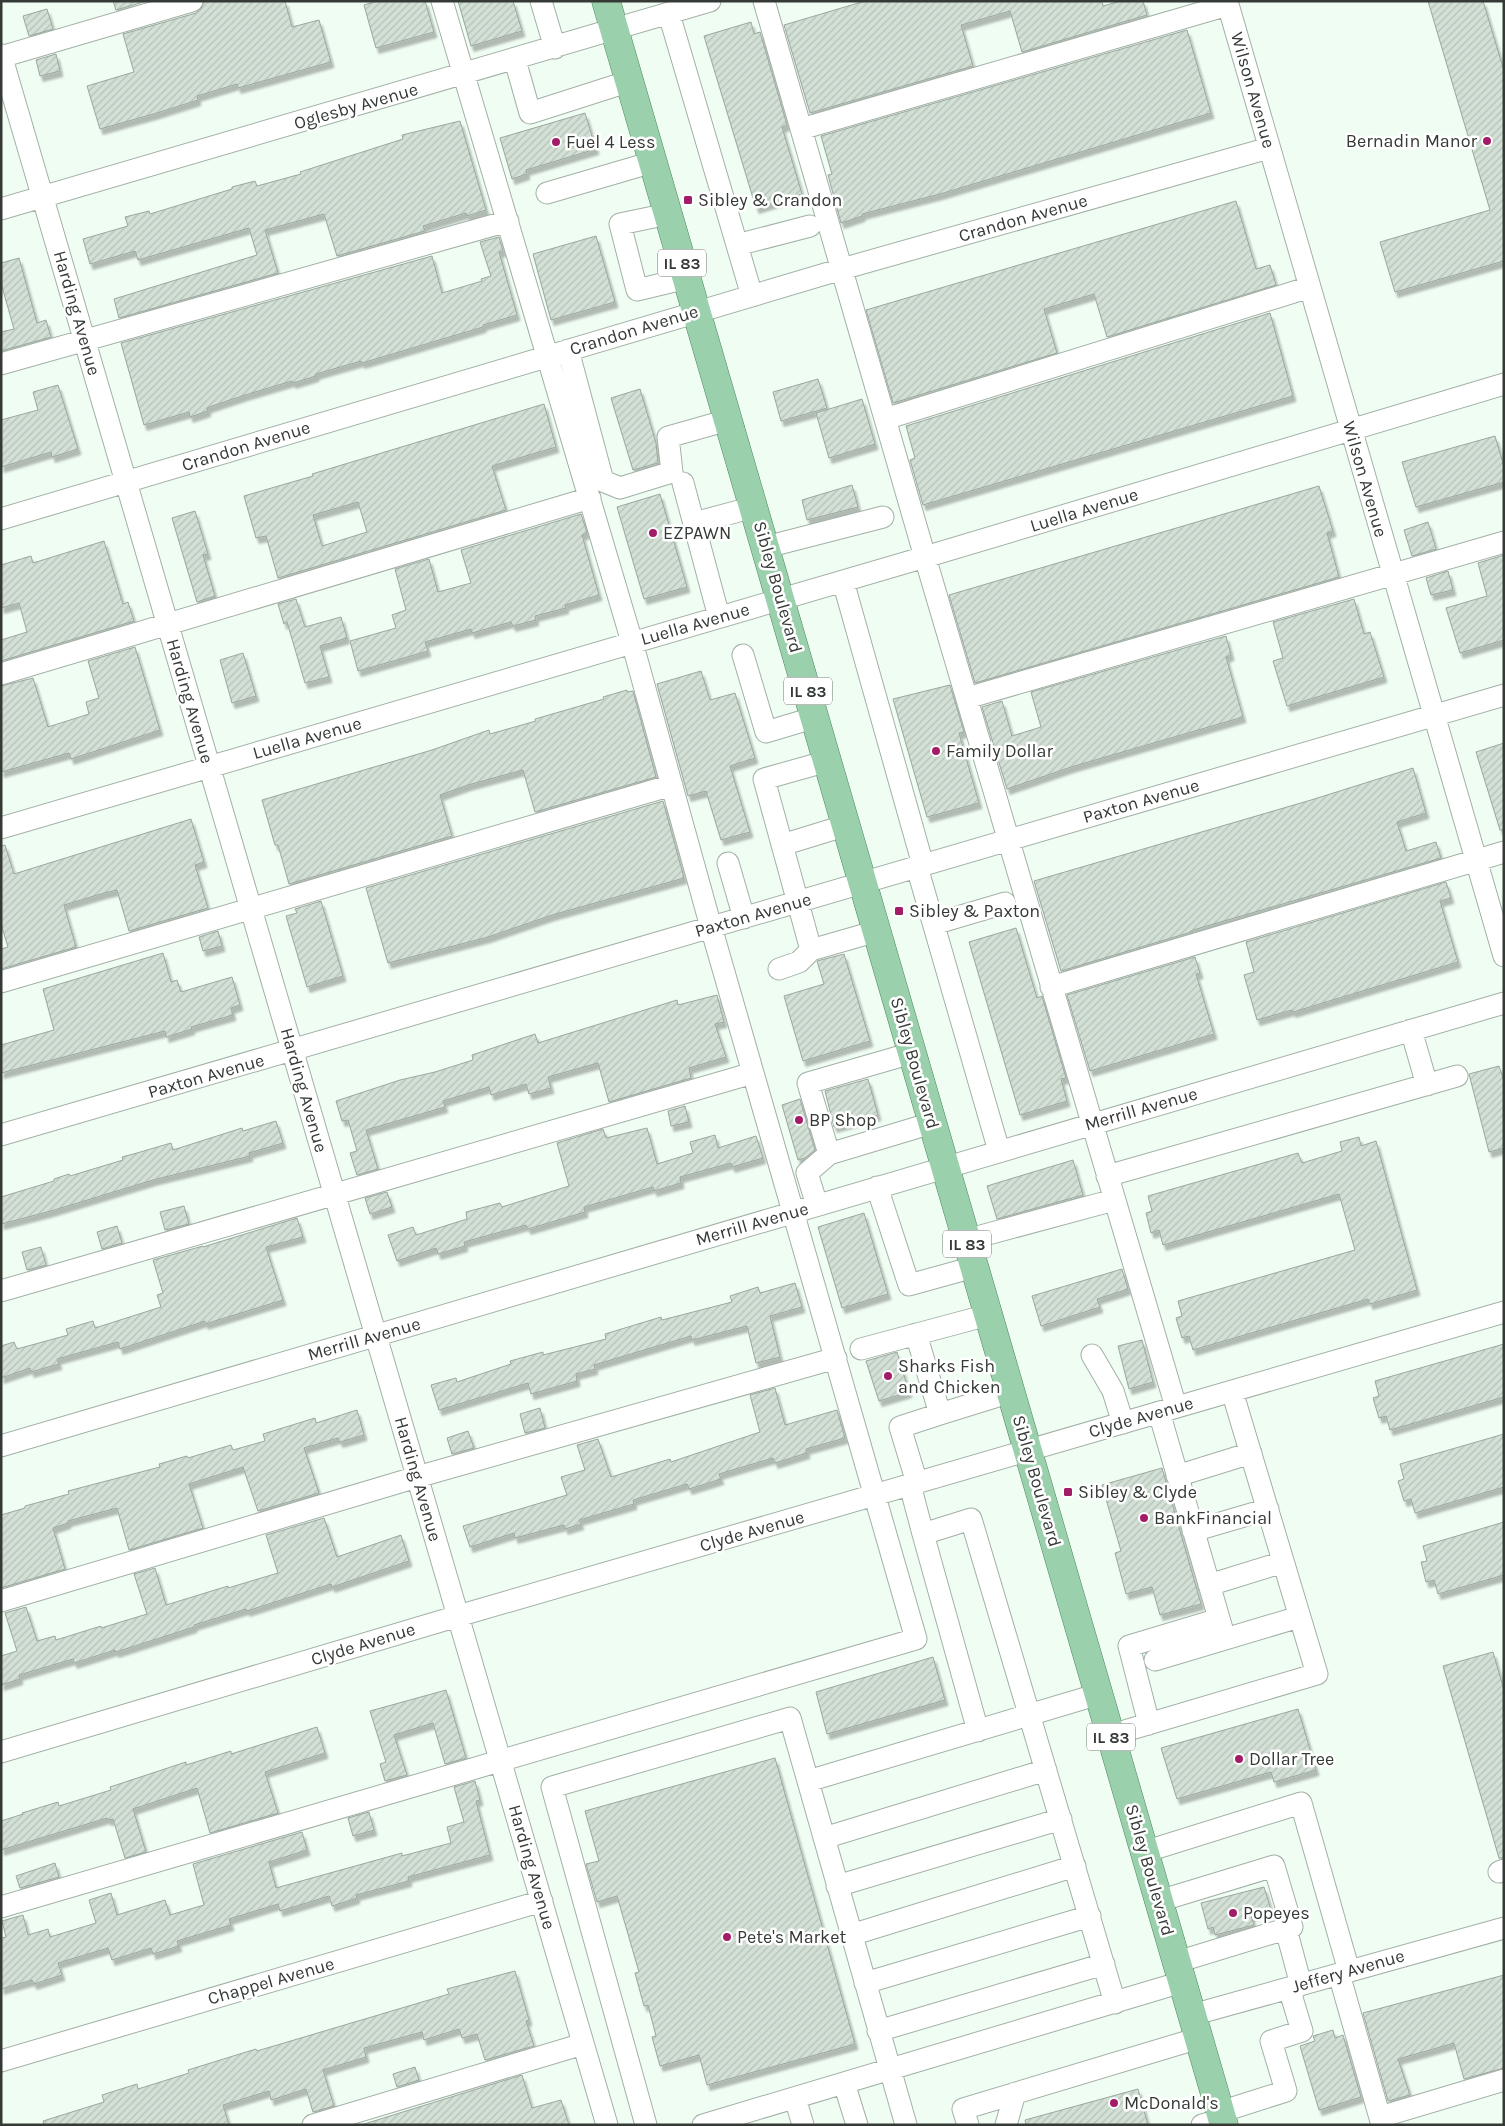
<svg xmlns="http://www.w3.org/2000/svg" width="1505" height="2126" font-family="Karla,sans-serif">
<defs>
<pattern id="building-hatch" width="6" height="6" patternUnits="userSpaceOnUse" patternTransform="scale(1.25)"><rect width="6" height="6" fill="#d3e0d6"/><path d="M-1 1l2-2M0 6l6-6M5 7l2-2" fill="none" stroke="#b6c1b8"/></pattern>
<filter id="shadow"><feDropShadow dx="3" dy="5.5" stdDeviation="1" flood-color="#0004"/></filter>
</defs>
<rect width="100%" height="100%" fill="#f0fdf3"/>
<!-- building -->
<path fill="url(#building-hatch)" stroke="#9ba79e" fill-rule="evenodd" filter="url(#shadow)" d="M113,1H147L116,10Z
M204,1H285L292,27L319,20L331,62L238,88L237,84L197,96L198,100L157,113L100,129L87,86L134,72L123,34L196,13L201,9Z
M377,1H425L434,32L376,48L364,5Z
M458,1H513L522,31L471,46Z
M865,1H1102L1103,6L1121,1H1143L1147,15L1022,52L1010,11L961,25L973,66L810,113L784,25Z
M1428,1H1483L1504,71V261L1395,292L1380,242L1490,210Z
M47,9L53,29L29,36L23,16Z
M751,22L754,34L760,32L787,125L782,127L802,194L756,208L704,36Z
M1187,30L1211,113L940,194L862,214V216L841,223L828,175L832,174L821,136Z
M56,54L60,71L40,76L36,60Z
M585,113L596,149L526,170L527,174L512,179L500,138Z
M460,121L486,210L467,216L466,213L423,226L425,231L337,256L324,214L265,230L278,273L119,318L114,299L257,255L249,228L138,260L135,251L90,264L83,239L128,226L125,217L149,211L150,214L232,189V187L255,181L257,186L301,174L300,172L403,139L402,135Z
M1236,201L1256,269L1270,265L1276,285L1107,337L1094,294L1044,309L1057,353L893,403L866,310Z
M596,236L615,302L551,320L533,254Z
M499,237L503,251L499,252L517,315L483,325V327L362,363L361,361L316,374V376L293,383L292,381L245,395L212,406L207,408L208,411L190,417L189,412L144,425L121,343L432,256L442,293L482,281L481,279L491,276L480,242Z
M19,258L37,323L46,320L51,337L1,351V332L14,329L1,283V263Z
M1270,313L1293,396L923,505L910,460L915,458L906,426Z
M818,379L827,408L781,421L773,392Z
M58,385L78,449L52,457L51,452L1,467V420L38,410L33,392Z
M640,389L656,443L658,463L633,470L611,398Z
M862,399L875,444L829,458L816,413Z
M544,404L556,447L492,466L506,510L278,578L266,536L256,538L244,496L313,476L312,474ZM358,502L367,532L322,546L313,515Z
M1495,436L1504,467V482L1416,507L1402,462Z
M852,485L858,507L807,520L802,500Z
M1319,486L1333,531L1327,533L1339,577L975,683L949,595Z
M660,494L687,587L644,599L617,507Z
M195,511L208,554L203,555L215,596L197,602L172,518Z
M581,514L587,533L582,535L599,595L565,605L566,608L535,616L536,620L513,626L511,622L472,633L471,629L425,642L428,651L358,671L350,641L396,628L392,615L406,610L395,569L429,559L438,592L471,583L461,550Z
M1428,522L1436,549L1412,556L1404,530Z
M104,541L123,604L128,602L134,621L1,661V640L27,632L19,603L1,608V565L31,556L33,563Z
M1504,555V640L1460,653L1446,608L1487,596L1478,563Z
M1448,571L1453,590L1431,595L1426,578Z
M296,599L305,627L341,617L347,638L320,646L329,677L305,683L287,622L284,624L278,604Z
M1354,599L1364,634L1370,632L1384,677L1287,706L1273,661L1283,658L1273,622Z
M1226,636L1231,655L1226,657L1243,717L1071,767L1007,789L982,707L1002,701L1012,736L1041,727L1031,692Z
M135,647L160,730L71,759L69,753L1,772V686L33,678L48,727L89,714L86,702L99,698L88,661Z
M243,653L256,696L232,703L220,660Z
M701,671L710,700L735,693L755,758L730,766L750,832L721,840L706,791L688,796L657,684Z
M950,685L964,732L959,733L979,803L927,817L893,699Z
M627,690V692L633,691L656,777L535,812L523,770L468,785L440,795L452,836L289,884L278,845H275L262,800L432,750L489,730L490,734L536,721L535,719L604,699L603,697Z
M1504,743V830H1500L1476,752Z
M1413,768L1426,813L1397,822L1406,851L1436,842L1441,858L1193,930L1188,933L1061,971L1034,881L1311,800Z
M663,801L684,878L552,915L488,937L388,963L366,888Z
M191,819L204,862L195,865L208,908L129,931L117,890L104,893L64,905L76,947L1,969V949L8,947L1,924V846L5,845L14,874Z
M1446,882L1451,898L1440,901L1458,962L1293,1012L1292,1010L1257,1020L1244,975L1254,972L1246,942Z
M321,901L343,976L307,987L286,916L297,913L295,909Z
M1016,928L1037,998L1042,996L1066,1078L1061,1079L1067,1101L1020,1115L969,942Z
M218,931L222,946L203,951L199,937Z
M163,953L171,982L177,980L181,992L232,977L240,1005L231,1008L233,1015L191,1027L192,1029L166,1037L165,1031L1,1073V1045L54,1030L43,989Z
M844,954L870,1041L803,1061L784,996L824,984L817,961Z
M1195,957L1200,973L1196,974L1214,1034L1090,1071L1067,995Z
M717,995L724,1022L715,1024L726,1057L689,1068L691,1078L609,1102L598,1063L548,1077L551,1088L529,1094L526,1084L491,1095L489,1087L443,1101L445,1107L366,1130L378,1169L357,1175L350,1153L357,1151L348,1120L342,1121L336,1101L400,1080L435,1072L473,1060L472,1055L535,1034L538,1043L677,1000L678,1005Z
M1499,1066L1504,1081V1148L1489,1152L1469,1074Z
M868,1079L878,1115L834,1127L825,1091Z
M800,1099L815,1150L805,1158L798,1160L782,1105Z
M685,1106L689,1122L671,1126L668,1111Z
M276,1121L283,1143L249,1153L250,1156L153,1180L51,1211L1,1224V1197L54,1181V1179L69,1174L70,1176L123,1160L122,1157L137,1153L171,1143L173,1150L242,1128L243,1131Z
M647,1128L657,1164L693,1153L690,1142L715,1135L718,1148L756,1136L763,1158L732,1167L731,1163L680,1177L681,1183L654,1191L653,1187L584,1207L585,1212L528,1229L526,1225L464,1242L465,1246L438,1254L436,1248L397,1261L388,1235L413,1227L416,1235L467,1219L466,1212L500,1203L502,1207L569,1186L557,1143L603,1129L606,1138Z
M1359,1137L1361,1146L1376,1141L1417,1290L1370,1304L1368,1299L1193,1350L1189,1336L1182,1338L1176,1318L1182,1316L1178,1301L1355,1250L1339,1194L1163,1245L1159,1230L1151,1233L1146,1213L1152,1211L1148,1196L1298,1153L1302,1163L1342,1151L1340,1142Z
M1073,1160L1083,1195L997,1219L987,1186Z
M387,1192L392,1207L370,1214L365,1198Z
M184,1206L189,1224L165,1230L160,1212Z
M864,1213L888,1294L842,1308L818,1227Z
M297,1218L303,1237L266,1247L283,1300L205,1324V1321L120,1349L118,1342L57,1359L59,1364L31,1372L30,1368L1,1378V1346L14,1342L17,1349L68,1335L66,1329L93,1321L95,1328L161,1307L157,1295L163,1293L153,1260L203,1246V1247Z
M117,1226L122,1243L102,1249L97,1232Z
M41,1247L46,1265L27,1270L22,1252Z
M1122,1269L1128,1289L1097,1299L1100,1307L1041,1326L1032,1296Z
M795,1283L802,1307L770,1316L780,1357L756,1363L747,1326L692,1340L691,1336L594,1365L595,1369L576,1374L577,1381L531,1394L528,1383L439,1410L431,1385L456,1378L457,1382L511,1364L510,1361L543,1352V1355L606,1339L605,1334L661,1317L662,1320L732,1302L730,1296L758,1287L760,1293Z
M1142,1340L1153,1382L1129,1389L1118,1346Z
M1504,1344V1397L1390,1430L1386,1416L1379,1418L1373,1398L1379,1396L1375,1381Z
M897,1352L909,1392L879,1401L866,1361Z
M775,1388L785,1425L837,1410L845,1438L806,1449L807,1453L775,1463L773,1458L719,1474L721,1479L689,1489L687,1484L633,1500L634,1504L579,1520L581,1524L565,1529L564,1525L515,1538L514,1533L470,1547L463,1526L567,1495L561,1477L585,1470L577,1445L598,1439L611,1477L670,1459L671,1462L760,1432L750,1395Z
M540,1408L545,1428L525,1433L520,1414Z
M357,1410L364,1435L340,1442L338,1438L304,1448L319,1493L258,1511L243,1467L189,1484L203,1528L129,1550L117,1508L68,1521V1523L53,1528L65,1569L1,1588V1515L25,1508V1506L69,1494L68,1491L160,1467L159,1464L187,1456L188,1458L231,1445L233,1450L265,1441L263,1434L315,1418L316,1423Z
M468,1431L474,1448L452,1454L447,1438Z
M1504,1434V1487L1415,1513L1411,1499L1404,1501L1398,1481L1404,1479L1400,1464Z
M1162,1468L1201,1604L1160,1615L1152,1587L1126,1594L1115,1553L1121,1551L1102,1485Z
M324,1518L337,1557L401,1535L409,1561L332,1587L331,1584L247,1611L246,1609L194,1625V1627L116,1652L115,1650L74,1663L73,1659L19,1675L20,1679L1,1685V1656L17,1651L5,1613L26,1607L37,1641L55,1636L56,1640L101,1626V1628L147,1614L134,1574L155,1568L166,1605L228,1586V1588L278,1573L266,1535Z
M1504,1522V1575L1438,1594L1434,1580L1426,1582L1421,1562L1427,1561L1423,1546Z
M1493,1652L1504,1690V1858H1499L1443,1666Z
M933,1657L945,1700L827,1734L816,1692Z
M446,1690L466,1758L445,1764L433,1723L394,1735L407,1775L385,1781L380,1764L386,1762L370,1711Z
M1298,1709L1316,1770L1274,1782L1271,1772L1177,1799L1161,1748Z
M317,1727L325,1753L265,1772L278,1813L210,1833L197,1788L133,1809L146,1852L125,1858L113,1819L108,1820L107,1818L1,1850V1821L23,1814L22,1813L58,1802L59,1806L111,1790L110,1787L186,1762V1765L231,1751V1754Z
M775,1758L855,2044L707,2085L699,2055L660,2066L652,2037L656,2036L648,2005L644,2006L635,1973L639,1972L617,1896L597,1902L586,1864L599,1861L585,1811Z
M475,1781L480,1800L476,1801L490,1855L408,1877L409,1881L356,1895L357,1898L332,1906L329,1896L280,1911L278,1904L229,1919L231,1925L177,1941L179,1946L153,1954L151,1948L112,1960L108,1948L58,1963L62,1975L34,1984L32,1980L1,1989V1938L6,1937L2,1921L23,1915L28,1935L48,1929L50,1937L96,1923L89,1900L111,1893L117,1915L165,1900L170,1915L204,1905L193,1864L302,1832L307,1850L269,1862L276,1888L402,1853V1856L451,1843L447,1827L464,1822L454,1787Z
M369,1812L374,1830L353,1836L348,1818Z
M55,1863L59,1877L20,1888L16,1876Z
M1264,1887L1271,1910L1251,1916L1254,1925L1215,1935L1213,1927L1208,1929L1201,1903Z
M515,1971L529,2020L526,2021L534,2046L485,2060L477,2034L462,2038L459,2029L424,2040L422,2032L364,2048L366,2057L323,2070L334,2106L313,2112L306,2089L271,2100L269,2091L223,2105L229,2125H44L43,2121L104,2102L102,2095L137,2084L138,2089L189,2073L188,2070L230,2057L256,2049L257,2051L449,1994L447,1989Z
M1504,1975V2068L1464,2079L1454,2043L1430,2050L1398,2059L1410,2095L1388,2101L1363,2013Z
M1333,2030L1335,2038L1343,2035L1361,2097L1319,2110L1300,2046L1315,2041L1313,2036Z
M415,2067L419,2080L397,2087L393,2074Z
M522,2075L532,2108L561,2100L569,2125H361Z
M1138,2089L1148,2125H1026L1025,2120Z"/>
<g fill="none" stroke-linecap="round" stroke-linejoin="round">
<defs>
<path id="minor" d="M541,1L555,48
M764,1L925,557L1176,1407
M1227,1L1504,956
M669,14L752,296
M1,55L607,2125
M1,57L192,1
M515,60L530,113L630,81
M801,129L1228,5
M547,193L653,162
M1,209L710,1
M668,214L620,224L637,290L687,278
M737,245L810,226
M568,350L603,481L620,488L672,472L668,437L728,420
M1,364L508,221
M885,419L1310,287
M683,483L719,617
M1,519L842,269L1269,148
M694,523L754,507
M766,547L883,517
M843,581L923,865
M743,655L766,732L816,717
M1,674L590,498
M967,698L1504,542
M828,761L764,779L811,950L877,931
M1,828L925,557L1504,384
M782,845L847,825
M728,863L744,918
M917,867L999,1151
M934,924L1005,903
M779,969L799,962L811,950
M1,982L672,785
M1051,987L1504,852
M1411,1030L1427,1085
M912,1053L808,1083L829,1154L932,1123
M1,1135L1504,695
M1107,1176L1457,1076
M877,1187L909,1285L974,1267
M817,1205L807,1173L829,1154
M966,1240L1114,1200
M1,1291L753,1073
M916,1334L940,1414L1011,1392
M861,1349L988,1315
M1092,1355L1113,1391L1123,1423
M1159,1412L1225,1639
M1,1446L1504,1003
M1177,1476L1251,1453
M917,1483L900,1427L940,1414
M910,1485L923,1534
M1193,1531L1268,1509
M1209,1585L1283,1562
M1,1601L417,1477L836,1358
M1155,1660L1299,1617
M1149,1724L1129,1646L1219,1619
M978,1731L923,1534L971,1519L1115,2003
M1111,1735L1317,1674L1232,1391
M1,1752L458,1616L1504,1312
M808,1781L1099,1694
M824,1838L1046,1770
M1144,1852L1301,1803L1349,1971
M1499,1872L1504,1870
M837,1886L1061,1819
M1159,1901L1274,1866L1292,1927L1177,1962
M1,1907L916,1639L711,927L632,642L442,1
M1286,1929L1301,1985
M851,1935L1075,1866
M1339,1974L1382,2125
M865,1983L1090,1916
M1192,2015L1504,1928
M878,2031L1104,1964
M1,2061L542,1901
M844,2083L857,2125
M795,2098L803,2125
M1220,2112L1286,2091L1271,2041L1302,2031L1289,1988
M1380,2117L1504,2080
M313,2125L583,2044
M646,2125L552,1787L790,1718L906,2125
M703,2125L1182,1982
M968,2125L963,2109L1199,2038
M1006,2125L1015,2093
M1202,2125L1222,2119"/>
<path id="major" d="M606,1L1224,2125"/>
</defs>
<!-- minor casing -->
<use href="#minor" stroke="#a3b0a6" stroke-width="23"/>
<!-- major casing -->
<use href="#major" stroke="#4c875f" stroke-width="29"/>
<!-- minor -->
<use href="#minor" stroke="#fff" stroke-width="21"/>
<!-- major -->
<use href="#major" stroke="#9bd0ac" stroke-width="28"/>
</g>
<!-- markers -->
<g fill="#a31c68" stroke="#fff" stroke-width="2">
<circle cx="1487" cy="141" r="5"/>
<circle cx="556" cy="142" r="5"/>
<rect x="683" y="195" width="10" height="10" rx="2.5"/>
<circle cx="653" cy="533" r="5"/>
<circle cx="936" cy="751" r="5"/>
<rect x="894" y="906" width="10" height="10" rx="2.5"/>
<circle cx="799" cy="1120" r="5"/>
<circle cx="888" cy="1376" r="5"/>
<rect x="1063" y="1487" width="10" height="10" rx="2.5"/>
<circle cx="1144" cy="1518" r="5"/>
<circle cx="1239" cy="1759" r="5"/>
<circle cx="1233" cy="1913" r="5"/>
<circle cx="727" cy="1937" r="5"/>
<circle cx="1114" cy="2103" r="5"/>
</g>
<g text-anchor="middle" stroke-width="5" stroke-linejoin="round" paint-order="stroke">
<!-- shield labels -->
<g fill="#fff" stroke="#727572" stroke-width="1">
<rect x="658" y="249.5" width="48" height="27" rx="4"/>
<rect x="784" y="677.5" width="48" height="27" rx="4"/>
<rect x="943" y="1230.5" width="48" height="27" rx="4"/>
<rect x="1087" y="1723.5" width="48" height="27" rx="4"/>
</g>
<g font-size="16" font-weight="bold" fill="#353a36">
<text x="682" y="269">IL 83</text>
<text x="808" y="697">IL 83</text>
<text x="967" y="1250">IL 83</text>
<text x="1111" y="1743">IL 83</text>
</g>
<!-- street labels -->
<g font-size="18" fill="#353a36" stroke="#fff">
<text transform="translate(1253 90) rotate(74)" y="6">Wilson Avenue</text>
<text transform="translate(356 106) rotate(-16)" y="6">Oglesby Avenue</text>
<text transform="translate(1023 218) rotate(-16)" y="6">Crandon Avenue</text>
<text transform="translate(77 313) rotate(74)" y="6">Harding Avenue</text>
<text transform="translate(634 330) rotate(-17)" y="6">Crandon Avenue</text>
<text transform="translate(246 446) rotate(-17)" y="6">Crandon Avenue</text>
<text transform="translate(1365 479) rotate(74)" y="6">Wilson Avenue</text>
<text transform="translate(1084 510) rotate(-17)" y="6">Luella Avenue</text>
<text transform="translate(778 587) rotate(74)" y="6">Sibley Boulevard</text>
<text transform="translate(695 624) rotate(-16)" y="6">Luella Avenue</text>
<text transform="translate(190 701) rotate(74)" y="6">Harding Avenue</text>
<text transform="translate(307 738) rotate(-16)" y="6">Luella Avenue</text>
<text transform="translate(1141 801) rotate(-16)" y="6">Paxton Avenue</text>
<text transform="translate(753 915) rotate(-16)" y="6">Paxton Avenue</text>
<text transform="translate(915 1063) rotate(74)" y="6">Sibley Boulevard</text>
<text transform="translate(206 1076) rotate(-16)" y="6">Paxton Avenue</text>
<text transform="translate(304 1090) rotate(74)" y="6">Harding Avenue</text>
<text transform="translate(1141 1109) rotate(-16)" y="6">Merrill Avenue</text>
<text transform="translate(752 1224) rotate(-16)" y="6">Merrill Avenue</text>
<text transform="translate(364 1339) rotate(-16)" y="6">Merrill Avenue</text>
<text transform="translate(1141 1417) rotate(-16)" y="6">Clyde Avenue</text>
<text transform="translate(418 1479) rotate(74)" y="6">Harding Avenue</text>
<text transform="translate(1037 1481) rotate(74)" y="6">Sibley Boulevard</text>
<text transform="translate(752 1531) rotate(-16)" y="6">Clyde Avenue</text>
<text transform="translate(363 1644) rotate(-17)" y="6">Clyde Avenue</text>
<text transform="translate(532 1867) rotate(74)" y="6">Harding Avenue</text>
<text transform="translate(1150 1870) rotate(74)" y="6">Sibley Boulevard</text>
<text transform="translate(1348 1971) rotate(-16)" y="6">Jeffery Avenue</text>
<text transform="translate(271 1981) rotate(-16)" y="6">Chappel Avenue</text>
</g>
<!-- poi labels -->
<g font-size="18" fill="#353a36" stroke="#fff" text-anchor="start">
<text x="1477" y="147" text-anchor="end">Bernadin Manor</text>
<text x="566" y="148">Fuel 4 Less</text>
<text x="698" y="206">Sibley &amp; Crandon</text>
<text x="663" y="539">EZPAWN</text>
<text x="946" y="757">Family Dollar</text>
<text x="909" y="917">Sibley &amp; Paxton</text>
<text x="809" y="1126">BP Shop</text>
<text x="898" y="1372">Sharks Fish<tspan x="898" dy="21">and Chicken</tspan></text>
<text x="1078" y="1498">Sibley &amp; Clyde</text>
<text x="1154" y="1524">BankFinancial</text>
<text x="1249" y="1765">Dollar Tree</text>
<text x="1243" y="1919">Popeyes</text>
<text x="737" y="1943">Pete's Market</text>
<text x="1124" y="2109">McDonald's</text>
</g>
</g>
<!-- border -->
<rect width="1505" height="2126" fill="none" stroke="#353a36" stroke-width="5"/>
</svg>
